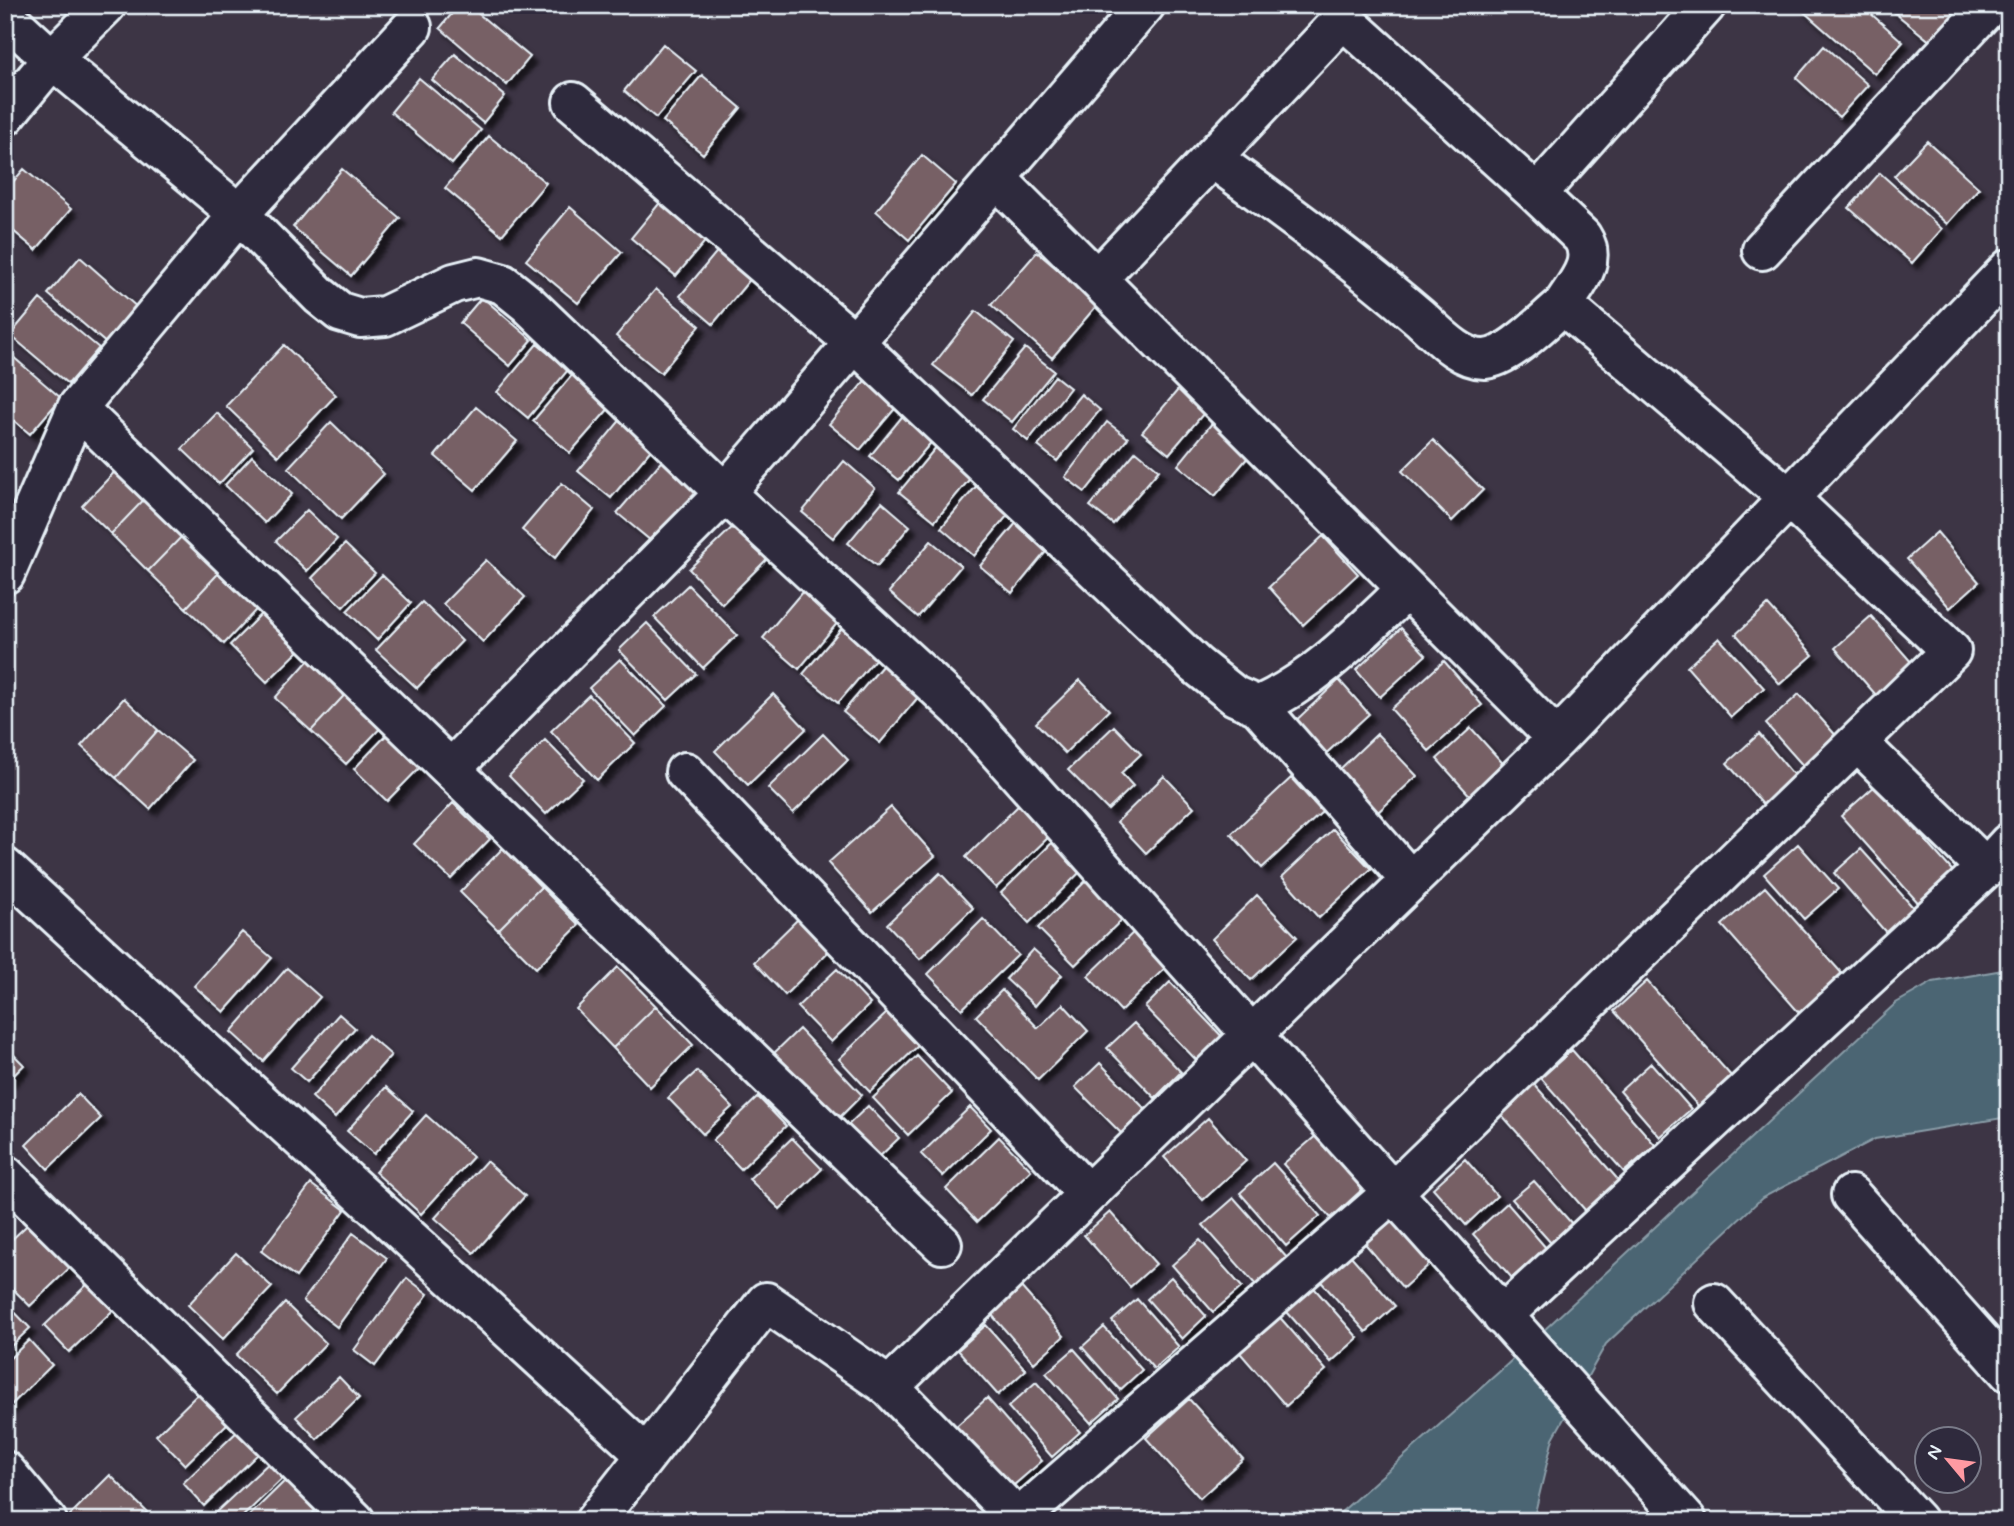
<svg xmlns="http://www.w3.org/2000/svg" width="2014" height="1526" font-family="Mynerve,sans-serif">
<defs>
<filter id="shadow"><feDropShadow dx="6" dy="6" stdDeviation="2" flood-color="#0009"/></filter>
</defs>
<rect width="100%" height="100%" fill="#3d3545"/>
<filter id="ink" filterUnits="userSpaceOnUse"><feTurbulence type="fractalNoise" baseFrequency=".0143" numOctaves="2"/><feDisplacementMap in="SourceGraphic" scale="14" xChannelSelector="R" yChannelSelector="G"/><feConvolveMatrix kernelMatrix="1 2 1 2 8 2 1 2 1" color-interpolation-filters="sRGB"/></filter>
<g filter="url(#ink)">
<!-- water -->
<path fill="#4c6573" stroke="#8a9da8" stroke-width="2" d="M2009,969V1117L1875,1139L1762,1198L1606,1344L1553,1438L1533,1521H1331L1499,1372L1896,1003L1933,982Z"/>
<!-- building -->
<path fill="#776165" stroke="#e8f1f8" stroke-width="2" filter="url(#shadow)" d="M459,5H468L530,57L507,85L440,28Z
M1796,5H1861L1903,42L1875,74Z
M1885,5H1946L1955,13L1931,42Z
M663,44L696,71L656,118L624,91Z
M1824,46L1868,85L1839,117L1796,78Z
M455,54L505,96L483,123L432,80Z
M702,75L741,108L703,154L663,121Z
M419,78L481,130L452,164L391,112Z
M489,136L546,183L502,235L445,188Z
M1927,141L1979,188L1947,224L1894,176Z
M922,155L956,184L909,240L876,211Z
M24,169L71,209L36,250L5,224V191Z
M342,169L400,218L351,276L293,227Z
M1880,173L1942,229L1912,263L1849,208Z
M667,194L713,232L676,276L631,238Z
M570,207L622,252L578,303L526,260Z
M724,243L757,271L713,324L680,296Z
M1037,252L1098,304L1052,358L991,305Z
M80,257L138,308L107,344L48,294Z
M656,289L700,326L661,373L616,336Z
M482,297L532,340L510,366L460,323Z
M40,299L99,348L68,384L10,335Z
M976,311L1014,342L972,395L933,365Z
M537,344L568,370L528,418L497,392Z
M284,345L336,395L278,456L226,406Z
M1025,348L1054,371L1012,422L983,399Z
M5,350L61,398L30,434L5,413Z
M872,372L904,398L860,450L829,424Z
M573,374L611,406L570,453L533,421Z
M1055,376L1070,388L1028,441L1013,429Z
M1183,384L1210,406L1169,454L1142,432Z
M1081,394L1100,410L1057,461L1038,446Z
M476,407L517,441L475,490L435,456Z
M910,407L940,432L899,480L870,456Z
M217,413L253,448L219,484L182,449Z
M1217,417L1255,449L1215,496L1178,465Z
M622,418L654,446L611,498L578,471Z
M331,422L384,474L341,519L288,468Z
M1107,422L1128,438L1085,492L1065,477Z
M942,440L977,470L935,521L899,492Z
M1433,440L1483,490L1452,521L1402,471Z
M1136,451L1159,470L1113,524L1090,506Z
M252,456L292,494L265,523L225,485Z
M665,457L703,489L656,545L617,513Z
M125,461L154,489L111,534L82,506Z
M844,461L875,488L833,538L802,512Z
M984,477L1017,504L974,556L941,528Z
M562,483L594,510L555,558L522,530Z
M154,489L192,526L148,571L111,534Z
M882,502L910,526L877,566L848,543Z
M307,510L337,539L307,571L276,541Z
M1022,516L1053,543L1012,593L980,566Z
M741,519L773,553L722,604L689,569Z
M192,526L229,562L186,608L148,571Z
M1937,532L1979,582L1950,608L1907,559Z
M1323,536L1358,574L1303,625L1269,587Z
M931,541L961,566L918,617L889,592Z
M345,544L375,573L343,607L312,578Z
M486,560L525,597L483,642L443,604Z
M229,562L267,598L224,644L186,608Z
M382,575L411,603L377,640L347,611Z
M688,585L737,635L703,668L654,617Z
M808,585L844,615L799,669L763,638Z
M422,602L462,641L417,688L376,650Z
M271,604L308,642L267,682L230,645Z
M1768,605L1813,655L1780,684L1736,634Z
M1871,616L1912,663L1876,695L1835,648Z
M847,622L882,651L838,703L803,674Z
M647,623L696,674L668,700L619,650Z
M1401,628L1426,655L1380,697L1356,670Z
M1719,638L1764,688L1731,717L1687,667Z
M316,652L353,686L311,731L275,698Z
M620,659L666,706L635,736L589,688Z
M888,659L924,690L880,743L843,712Z
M1444,661L1482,705L1429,751L1391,709Z
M1080,680L1109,710L1065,753L1036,723Z
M1339,680L1369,714L1320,759L1290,726Z
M353,686L389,719L346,764L311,731Z
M773,694L806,729L748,785L715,751Z
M1799,694L1839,739L1806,769L1766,724Z
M589,695L635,743L597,780L551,731Z
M124,698L158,730L116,778L81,746Z
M396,725L430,757L387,801L354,769Z
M1114,726L1141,754L1121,773L1133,786L1108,810L1068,770Z
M1471,728L1508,769L1474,800L1437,759Z
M158,730L193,760L150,809L116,778Z
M823,734L848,760L793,813L768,788Z
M1377,734L1417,776L1378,812L1339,770Z
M1759,734L1797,779L1766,808L1727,763Z
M545,740L583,779L546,814L509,776Z
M1164,776L1194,807L1146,853L1117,822Z
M1291,778L1322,812L1262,868L1231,834Z
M1876,785L1957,876L1922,907L1841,816Z
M1026,798L1056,830L996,888L966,857Z
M453,803L490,839L451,879L414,844Z
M891,807L935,856L872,912L828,863Z
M1333,829L1371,869L1319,918L1282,877Z
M1059,836L1087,865L1029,923L1001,893Z
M1798,844L1838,889L1804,919L1764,874Z
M503,848L541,887L498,930L460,892Z
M1861,849L1918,913L1890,937L1834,873Z
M1097,870L1134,908L1075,965L1038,928Z
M940,873L973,908L920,959L887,924Z
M541,887L579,925L536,968L498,930Z
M1765,887L1845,977L1802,1016L1722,925Z
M1257,895L1297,937L1251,980L1212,939Z
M799,918L830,950L785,995L754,962Z
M983,919L1018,955L962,1009L928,974Z
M1137,929L1170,963L1121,1011L1088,976Z
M242,932L272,958L224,1012L194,986Z
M1033,949L1062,975L1035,1006L1006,979Z
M618,967L656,1006L613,1048L576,1009Z
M287,968L320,997L263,1061L231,1032Z
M837,969L870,1004L831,1042L797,1007Z
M1647,981L1732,1077L1699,1107L1614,1011Z
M1170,982L1228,1043L1203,1067L1145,1007Z
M1002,990L1038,1028L1063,1004L1088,1031L1038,1080L976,1016Z
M656,1006L693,1045L650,1087L613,1048Z
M889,1011L921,1043L870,1092L839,1059Z
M339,1014L355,1028L307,1082L291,1068Z
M1134,1023L1181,1072L1155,1098L1107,1048Z
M799,1029L862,1095L836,1121L772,1055Z
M368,1035L391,1055L335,1118L312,1097Z
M5,1046L24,1065L5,1084Z
M1572,1050L1655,1145L1624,1172L1541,1078Z
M917,1056L952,1093L908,1135L873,1098Z
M1100,1063L1146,1110L1122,1134L1075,1087Z
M1651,1063L1691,1109L1660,1137L1620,1091Z
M697,1071L732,1107L703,1134L668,1098Z
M1534,1084L1620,1182L1586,1211L1501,1114Z
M386,1087L413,1111L374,1154L347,1131Z
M78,1094L101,1118L48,1169L26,1145Z
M758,1097L786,1126L741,1169L713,1140Z
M868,1106L899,1138L877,1159L846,1127Z
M970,1107L991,1129L943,1176L921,1154Z
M426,1115L473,1157L421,1214L375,1172Z
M1208,1118L1246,1161L1203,1200L1164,1157Z
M1318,1134L1365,1187L1331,1218L1283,1164Z
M999,1137L1031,1170L977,1222L946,1189Z
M792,1138L822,1169L780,1209L749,1179Z
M1465,1159L1497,1196L1466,1225L1433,1188Z
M486,1161L525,1196L474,1253L435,1218Z
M1273,1163L1320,1216L1286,1246L1240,1193Z
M1534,1181L1573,1225L1551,1243L1512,1199Z
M311,1184L345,1210L296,1277L261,1251Z
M1234,1198L1287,1258L1256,1285L1203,1225Z
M1507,1203L1546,1248L1512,1278L1473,1234Z
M42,1211L84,1254L30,1306L5,1281V1246Z
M1110,1212L1156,1264L1130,1287L1084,1235Z
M1391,1215L1432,1262L1403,1288L1362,1240Z
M353,1233L387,1258L337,1327L303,1301Z
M1200,1240L1242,1287L1213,1312L1172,1265Z
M1344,1248L1395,1306L1366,1332L1315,1275Z
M236,1253L272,1287L223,1339L188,1305Z
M100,1272L126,1298L69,1352L44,1326Z
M1171,1277L1206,1316L1182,1339L1147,1299Z
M407,1278L428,1294L375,1366L354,1350Z
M1307,1280L1358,1338L1331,1362L1280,1304Z
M1021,1287L1064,1336L1034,1363L991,1314Z
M1137,1299L1179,1347L1154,1369L1112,1321Z
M5,1302L30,1328L5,1352Z
M285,1303L326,1343L277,1394L236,1355Z
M1269,1305L1326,1370L1286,1406L1229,1340Z
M986,1325L1026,1370L998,1395L958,1350Z
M1104,1327L1142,1370L1120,1390L1082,1347Z
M29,1340L52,1365L5,1411V1363Z
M1074,1349L1118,1399L1091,1423L1046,1373Z
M339,1377L359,1398L317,1439L296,1417Z
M1036,1382L1080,1432L1052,1457L1008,1407Z
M205,1387L234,1417L185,1465L156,1435Z
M987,1398L1042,1461L1007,1491L953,1429Z
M1189,1399L1243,1459L1200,1498L1146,1438Z
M240,1429L261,1451L204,1506L183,1483Z
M273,1459L287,1474L238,1521H221L214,1514Z
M292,1474L321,1505L305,1521H244Z
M110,1475L147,1512L139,1521H70L67,1518Z"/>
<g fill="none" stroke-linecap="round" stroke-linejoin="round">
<defs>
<path id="street" d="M5,16L52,59L239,214L320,296L340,312L360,318L385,316L454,283L478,277L503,284L528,304L725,493L960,709L1687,1521
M573,102L855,343L1196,665L1235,696L1258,706C1317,679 1361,632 1407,589
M5,116L52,59L106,5
M1212,158C1282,209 1353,260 1419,317C1436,332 1460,360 1485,359C1510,357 1543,321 1563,305
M997,179L1557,739
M1537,194L1706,5
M1762,250L1990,5
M77,408L942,1244
M5,574L77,408L239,214L412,27
M1258,706L1411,881
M451,769L725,493L1145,5
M685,772L1088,1194
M5,868L646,1455
M1986,868L2009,843
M5,1175L355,1521
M1851,1195L2009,1372
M1714,1303L1917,1521
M1502,1316L1986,868L1857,742
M889,1387L1557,739L2009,269
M5,1471L47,1521
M595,1521L766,1302L889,1387L1018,1519L1392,1193L1951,651L1789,498L1563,305C1576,284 1598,262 1582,237L1537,194L1343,19L1097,279"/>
</defs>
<!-- street casing -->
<use href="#street" stroke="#e8f1f8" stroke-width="44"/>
<!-- street -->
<use href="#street" stroke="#2f2a3d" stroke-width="38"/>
</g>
</g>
<!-- margin -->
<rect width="2014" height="1526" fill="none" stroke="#2f2a3d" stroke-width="28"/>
<rect x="14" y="14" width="1986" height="1498" fill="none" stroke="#e8f1f8" stroke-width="2.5" filter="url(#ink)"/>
<!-- north arrow -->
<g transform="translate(1948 1460) rotate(299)"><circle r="33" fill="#2f2a3d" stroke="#797a88" stroke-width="2"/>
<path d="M0-5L12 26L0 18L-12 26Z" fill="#ff9aa2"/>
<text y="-10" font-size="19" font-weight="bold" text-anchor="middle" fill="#e8f1f8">N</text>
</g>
</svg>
